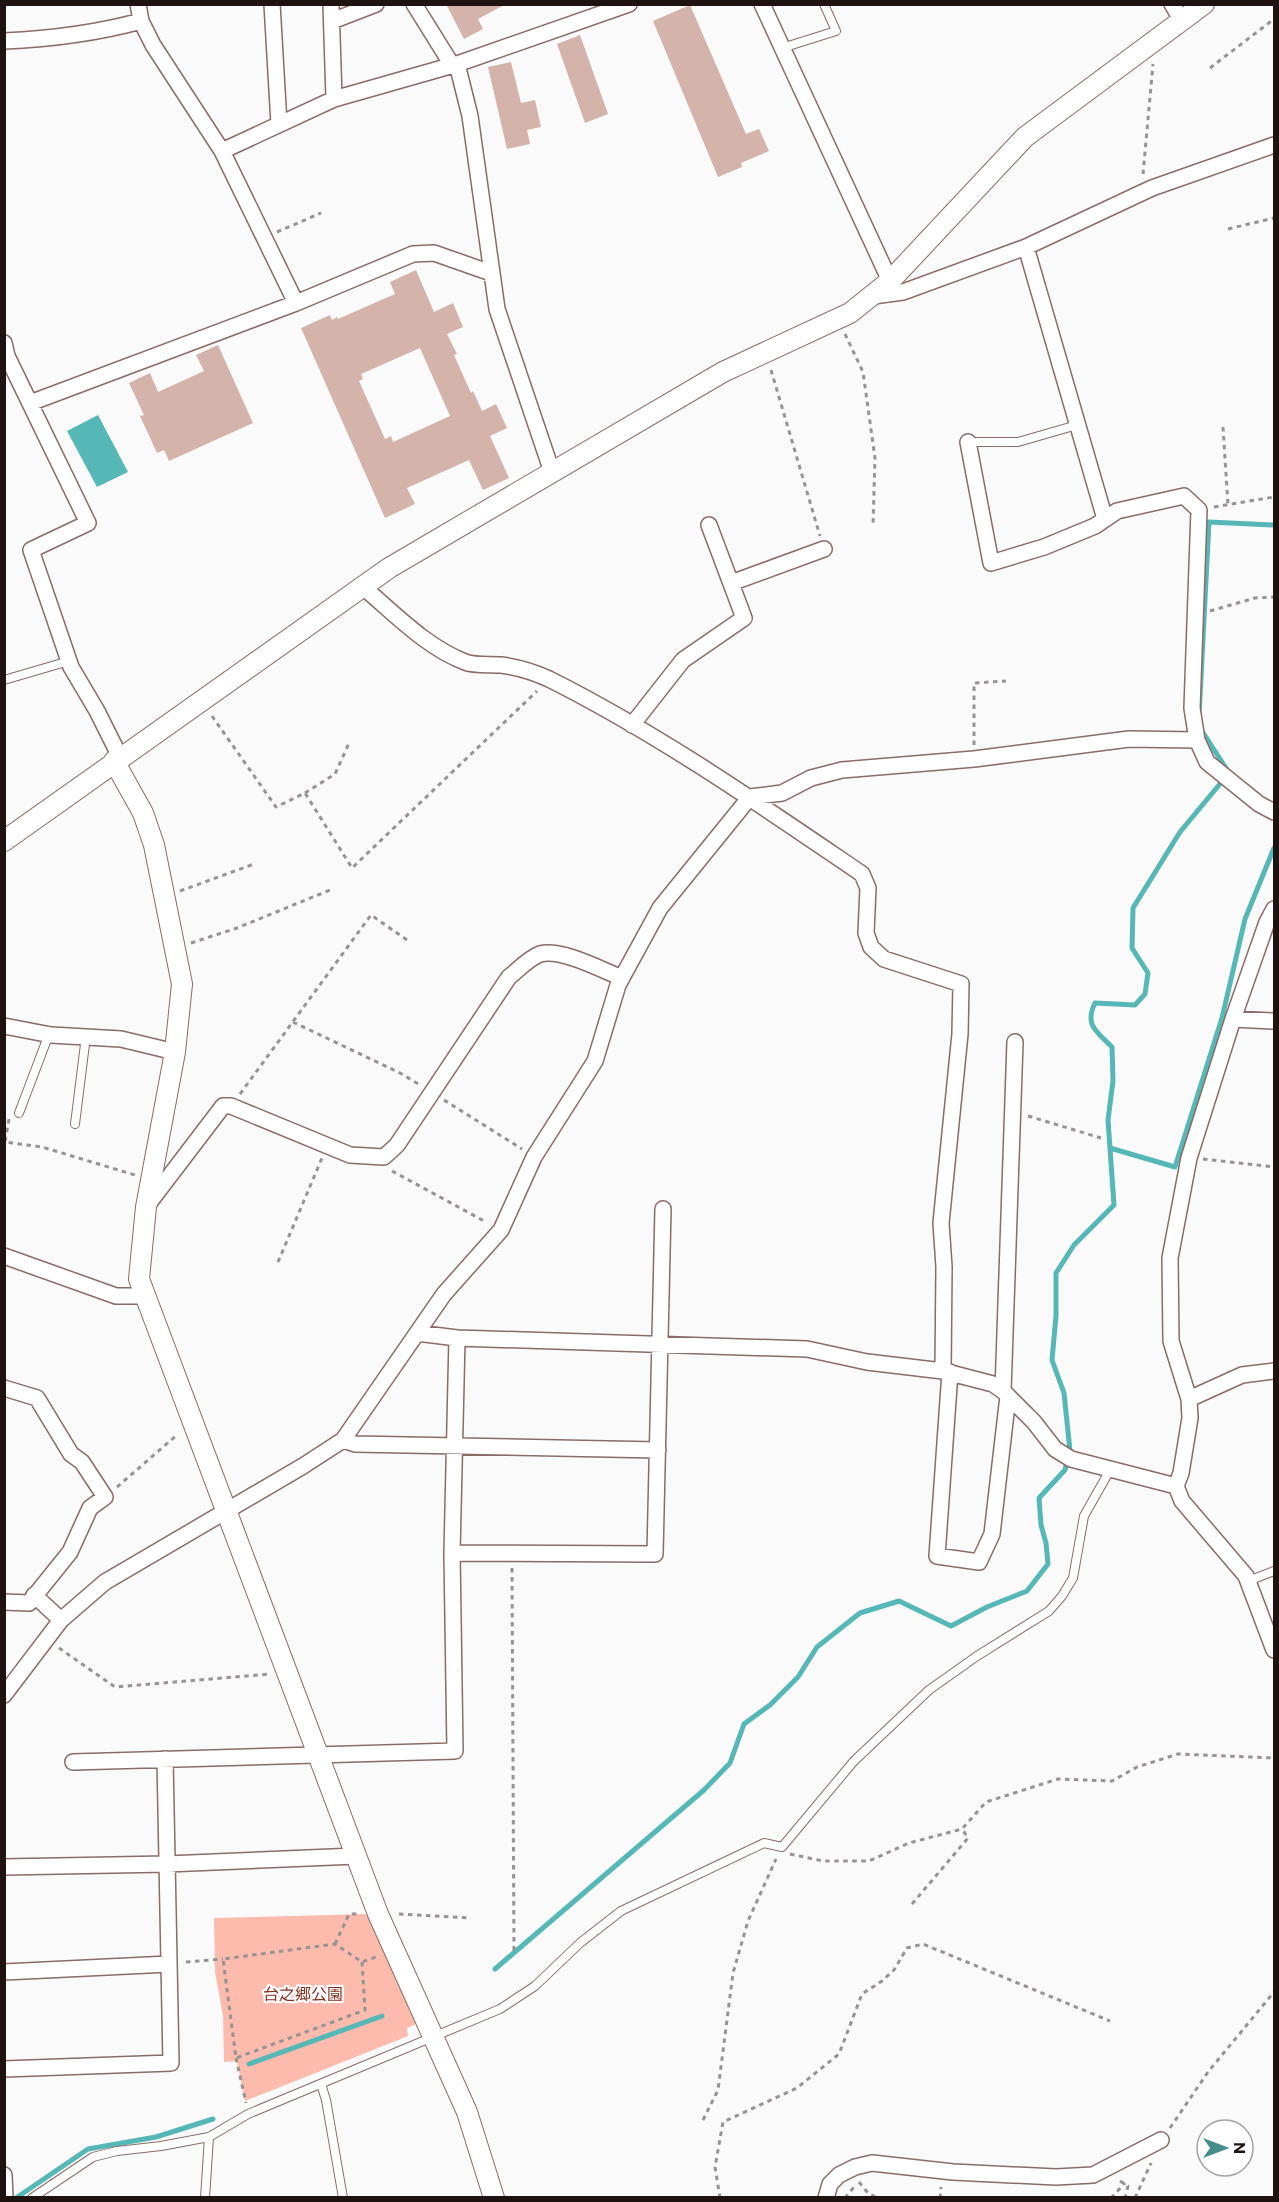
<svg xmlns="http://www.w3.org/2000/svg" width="1279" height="2202" font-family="Commissioner,'Noto Sans JP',sans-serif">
<rect width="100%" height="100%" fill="#fafafa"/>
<!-- green -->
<path fill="#fcbbad" d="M368,1914L416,2024L407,2028L408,2036L245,2101L237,2061L224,2062L223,2016L215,1972L214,1918Z"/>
<!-- water -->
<path fill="#55b8b7" d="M98,415L128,472L97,487L67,431Z"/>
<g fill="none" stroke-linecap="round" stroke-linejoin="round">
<!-- stream -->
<path stroke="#55b8b7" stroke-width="5" d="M1199,716L1209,522L1274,525
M1110,1148L1175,1167L1222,1018L1245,919L1274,848
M495,1969L704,1790L730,1763L744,1724L770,1705L798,1677L817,1647L860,1613L899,1601L951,1626L987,1607L1027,1591L1048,1564L1046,1543L1041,1525L1039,1498L1065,1470L1070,1451L1064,1393L1052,1360L1056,1316V1273L1074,1245L1114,1205L1108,1120L1113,1081L1112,1047C1097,1032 1084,1025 1095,1003L1135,1005L1145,994L1148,973L1132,948L1133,908L1180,832L1229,773L1200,728
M249,2064L382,2016
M16,2198L88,2149L156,2137L213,2119"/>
</g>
<!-- building -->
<path fill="#d4b3ab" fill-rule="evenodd" d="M446,4H506L478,19L483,29L464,39Z
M690,5L746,134L759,129L769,151L741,163L742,167L718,177L653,21Z
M580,35L608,114L585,123L557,44Z
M511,62L521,103L535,100L541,127L527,130L530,144L507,149L488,67Z
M416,270L434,312L453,303L463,327L447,334L457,354L454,355L471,393L473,391L482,411L496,404L507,428L490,436L509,478L483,490L469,460L407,488L415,504L385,518L301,328L330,315L332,320L337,317L338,319L395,294L390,282ZM420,348L450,416L393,442L391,436L385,439L359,381L363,379L361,374Z
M218,345L253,423L169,461L164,450L157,453L140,416L144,415L129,383L150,373L158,392L204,371L196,355Z"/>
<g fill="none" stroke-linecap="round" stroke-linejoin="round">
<defs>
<path id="service" d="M782,48L836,31L824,4
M968,442H1018L1077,425
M4,680L69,661
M19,1113L49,1034
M75,1124L86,1036
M1248,1581L1274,1571
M321,2084L326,2100L343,2198
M32,2198L93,2157L117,2151L161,2146L209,2137L248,2114L500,2009L535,1986L580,1943L621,1911L764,1843L782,1847L854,1761L929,1690L977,1656L1049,1611L1062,1596L1073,1578L1084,1516L1110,1470
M205,2198L209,2137"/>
<path id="minor" d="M138,4L141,21L153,45L222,151L296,303
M272,4L279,124
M331,4L334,99
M414,4L452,65
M762,4L890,281
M1172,4L1182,21
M332,21L376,4
M4,41C50,39 97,33 141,21
M457,64L470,116L497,309L552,472
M222,151L334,99L457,64L629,4
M1026,247L1105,519
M873,296L903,292L1026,247L1152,188L1274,145
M4,343L7,356L88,523L31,550L71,667L97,711L120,757
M30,403L296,303L413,254L434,253L491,273
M968,442L991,563L1044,547L1095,526L1117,511L1184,496L1199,510L1192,708L1197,740L1207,762L1259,804L1274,812
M731,583L824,549
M363,587C394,613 426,647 465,662C475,666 490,664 501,665C517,667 534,672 549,679C657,733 762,806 862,874L868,888L866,933L871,947L884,959L961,984L960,1034L941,1223L944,1267L943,1371
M632,725L683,660L744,618L709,525
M1274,909L1267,922L1233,1019L1189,1158L1170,1258L1171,1341L1189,1399L1190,1418L1181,1473L1176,1486L1182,1501L1246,1576L1274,1650
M1233,1019L1274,1021
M4,1026L51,1035L121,1039L175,1052
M146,1207L223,1106H231L350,1155L384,1157L397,1145L509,977C518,970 529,958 540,954C561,948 602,970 622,978
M4,1256L116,1296H144
M417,1333L457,1338L807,1349L867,1362L943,1371L993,1384L1003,1391L1034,1422L1055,1449L1071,1459L1176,1486
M950,1372L937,1556L979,1562L992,1534L1008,1396
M4,1388L37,1398L71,1454L82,1462L105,1497L90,1508L70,1552L29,1603L4,1602
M1003,1391L1015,1042
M1189,1399L1242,1375L1274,1371
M343,1440L355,1444L658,1450
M452,1553L655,1554L663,1209
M34,1595L61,1620
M4,1695L61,1620L105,1582L303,1466L343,1440L444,1294L501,1230L534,1157L595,1061L618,985L660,908L750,797L782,793L811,778L842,770L974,759L1129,739L1197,740
M73,1762L455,1751L452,1553L457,1338
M4,1867L167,1864L356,1856
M4,1972L169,1964
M4,2069L171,2063L165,1759
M4,2175L5,2198
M826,2198L830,2184L839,2175L855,2167L872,2163L953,2172L1056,2177L1093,2175L1161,2140"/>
<path id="tertiary" d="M114,761L143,813L154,845L182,984L175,1052L146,1207L139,1279L378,1914L467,2112L494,2198
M4,841L389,568L723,372L850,313L890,281L1025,137L1204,4"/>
</defs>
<!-- service casing -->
<use href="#service" stroke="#8a6c65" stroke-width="10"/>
<!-- minor casing -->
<use href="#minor" stroke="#8a6c65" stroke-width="18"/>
<!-- tertiary casing -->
<use href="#tertiary" stroke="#8a6c65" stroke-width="22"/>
<!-- path -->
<path stroke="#989392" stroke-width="3" stroke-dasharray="4.5 4.5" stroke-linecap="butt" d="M1210,68L1274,19
M1143,174L1153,64
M1228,229L1274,218
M277,232L321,213
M845,334L863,372L875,458L873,525
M771,370L820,536
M1223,427L1228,505
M1214,507L1274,497
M1210,611L1255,598L1274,597
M212,716L276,807L305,793L352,868L537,691
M974,745V683L1006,681
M305,793L335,774L350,741
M180,891L254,864
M191,943L237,928L330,890
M293,1022L400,1073L420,1085
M240,1094L371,915L407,940
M444,1100L522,1149
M1028,1116L1101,1138
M9,1119L5,1142L42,1147L135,1175
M1203,1159L1274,1167
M392,1171L486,1222
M278,1262L322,1158
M117,1487L178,1434
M512,1568L514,1951
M59,1648L115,1687L270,1674
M790,1854L823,1861H869L909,1843L962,1829
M912,1904L968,1838L962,1829L986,1802L1058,1779L1112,1781L1137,1767L1178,1754L1274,1758
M399,1914L471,1918
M335,1944L349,1914H359
M186,1962L223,1959
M362,1962L365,2010L236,2058L223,1959L335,1944L362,1962L379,1956
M236,2058L246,2103
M703,2120L718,2090L733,1973L748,1921L776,1859
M1170,2128L1208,2072L1274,1992
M1120,2181L1128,2186L1125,2198
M859,2182L868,2193L877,2198
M720,2198L715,2167L723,2122L797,2088L839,2054L862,1994L882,1981L894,1970L907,1948L923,1944L1110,2021
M845,2198L854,2187
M940,2198L941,2187
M1111,2198L1125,2183
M1135,2198L1151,2163"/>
<!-- service -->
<use href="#service" stroke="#fff" stroke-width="8"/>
<!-- minor -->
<use href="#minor" stroke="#fff" stroke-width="15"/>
<!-- tertiary -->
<use href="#tertiary" stroke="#fff" stroke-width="20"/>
</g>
<g text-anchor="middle" stroke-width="4.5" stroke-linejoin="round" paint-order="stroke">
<!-- park labels -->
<g font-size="16" fill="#852e1d" stroke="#fff">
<text x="303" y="2000">台之郷公園</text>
</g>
</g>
<!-- border -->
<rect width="1279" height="2202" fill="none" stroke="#1f1311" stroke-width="12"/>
<!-- north arrow -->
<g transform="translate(1225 2148) rotate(90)"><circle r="28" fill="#ffffff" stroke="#a5a1a0" stroke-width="1.5"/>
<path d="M0-4.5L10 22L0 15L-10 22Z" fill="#458d8c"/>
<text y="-9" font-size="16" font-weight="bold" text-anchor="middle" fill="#1f1311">N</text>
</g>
</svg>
